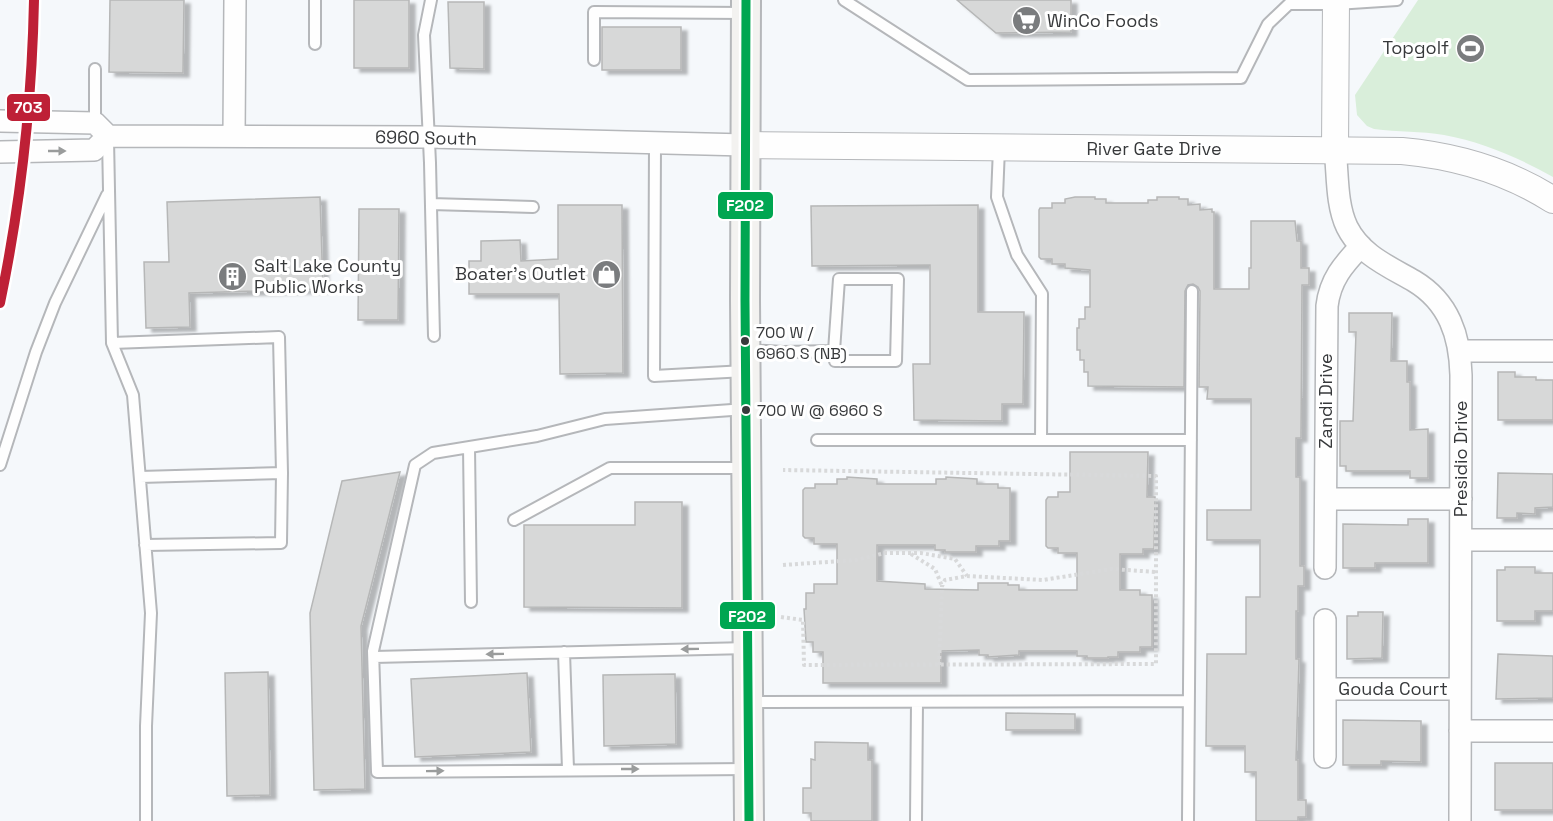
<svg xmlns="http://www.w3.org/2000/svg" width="1553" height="821" font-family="'Space Grotesk',sans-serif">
<defs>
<filter id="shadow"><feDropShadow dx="6" dy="4" stdDeviation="1.5" flood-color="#0004"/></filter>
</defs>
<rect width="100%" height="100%" fill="#f5f8fb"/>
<!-- pitch -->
<path fill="#d9eeda" d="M1418,0H1553V177C1519,158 1483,142 1444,135C1421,131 1398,132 1374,129L1367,126L1357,115L1355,95Z"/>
<!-- building -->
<path fill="#d7d8d8" stroke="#b6b7b7" stroke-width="1.5" filter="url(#shadow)" d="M110,0H184L183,73L109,72Z
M354,0H409V68H354Z
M957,0H1071V32L996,33Z
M448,2H484V69L450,68Z
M602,27H681V70H602Z
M320,197L323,289L189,293L190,327L146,328L144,262H169L167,202Z
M1075,197H1095V199H1106V203H1148V200H1157V197H1179V199H1188V205L1200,204V210L1212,209V212H1214V289H1249V268H1251V221H1295L1297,241H1301V268H1309V285H1302L1301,438H1296V477H1300V566H1304V586H1298V611H1296V659H1299L1296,760H1298V800H1306V817H1298V821H1256V772H1245V746H1206L1207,654H1246V597H1260V540H1207V510H1251V399H1207L1208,387H1199L1200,291L1198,287L1193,284L1188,285L1185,291L1184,387L1088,386V372H1084V360H1080V350H1077V328H1079V319H1085V307H1090V270L1065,268V264H1052V259H1041L1039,257V210L1040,208H1052V203H1065V199Z
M558,205H622L623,373L560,374L559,294H469V261H481V241L520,240L521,261L558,259Z
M978,205V312H1024L1023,404H1002V421L914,420L913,364H930V265L812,266L811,206Z
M359,209H399L398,320H358Z
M1349,313H1392L1391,361H1407V382H1410V430L1428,429V478H1410V471H1346V466H1340V421H1353L1356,332H1349Z
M1498,372H1515V377H1536V380H1553V420H1498Z
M1070,452H1148L1147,497H1155L1154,549H1143V554H1120V590H1140V595H1152V647H1140V652H1118V657H1108V658H1087V656H1077V651H1019V655L988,657V655H979V650L941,651V683H823V652H813V642H806L804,609H806V593H814V584H837V544H814V538H805L803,536V490L805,488H815V484H837V479H847V477L877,479V484H936V479H946V477L977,479V484H998V488H1010V541H999V546H976V552H945V550H935V545H877V581L925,584V589L978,590V583H1008V585H1019V590H1077V553H1058V548H1048L1046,546V500L1048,497H1058V492H1070Z
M400,472L361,626L365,789L314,790L310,613L342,481Z
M1498,473L1553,474V507L1535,508V514L1517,513V518H1497Z
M635,502H682V608L524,607V525H635Z
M1408,519H1428V563H1375V568H1343V524L1408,525Z
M1505,567H1535V573H1553V611H1535V621H1497V570H1505Z
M1358,612H1383L1382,658L1347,659V616H1358Z
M1498,654L1553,656V698L1496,699Z
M268,672L270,795L227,796L225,673Z
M527,673L531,752L415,757L411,679Z
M675,674L676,744L604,746L603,675Z
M1006,713L1075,714V730H1006Z
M1343,720L1421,721V762L1381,761V765H1343Z
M815,742L868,743V760H872V821H811V813H803V788H811V759L815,760Z
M1495,763H1553V810H1495Z"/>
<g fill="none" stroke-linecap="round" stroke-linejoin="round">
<defs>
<path id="service" d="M431,0L424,35L430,163L434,336
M844,0L968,80L1241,78L1268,24L1289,4H1336L1397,0
M315,44V0
M594,60V12L746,13
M95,123V69
M108,139L112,343L133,395L151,613L146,726V821
M655,144L654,376L745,371
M999,148L997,197L1017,255L1042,294L1041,440
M431,204L533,207
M112,343L279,337L282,473
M746,350L783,352L834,351L835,361H896L898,279H839L834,351
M746,409L605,419L537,436L433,453L415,465L373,651L377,772L749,769
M817,440H1191
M469,447L471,602
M0,465L36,352L55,303L107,195
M140,477L282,473L281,543L145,545
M514,520L610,468H747
M564,652L568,769
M374,657L748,648
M749,702L1189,701
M916,821L917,702
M1188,821L1192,291"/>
<path id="minor" d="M0,121L95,123L108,136L429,137L745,145
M234,136L235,0
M1335,149C1338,174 1336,204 1347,227C1361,255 1388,266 1414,281C1449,302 1460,336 1461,375L1460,821
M0,152L94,150L108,136
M1460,351H1553
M1326,499H1461
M1461,540H1553
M1325,568L1327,306C1330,280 1343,265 1361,246
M1325,689H1460
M1460,731H1553
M1325,757V620"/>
<path id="tertiary" d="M745,145L1402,151C1457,156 1506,170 1553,200
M1335,149L1336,0"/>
<path id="secondary" d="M746,0L745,300L749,821"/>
</defs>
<!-- service casing -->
<use href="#service" stroke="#b5b7ba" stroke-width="14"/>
<!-- minor casing -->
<use href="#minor" stroke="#b5b7ba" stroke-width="24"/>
<!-- tertiary casing -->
<use href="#tertiary" stroke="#b5b7ba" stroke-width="28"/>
<!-- secondary casing -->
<use href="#secondary" stroke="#b5b7ba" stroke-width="32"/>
<!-- path -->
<path stroke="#d8d9da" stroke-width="4" stroke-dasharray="3 3" stroke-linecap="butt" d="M911,554L935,569L942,586
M783,565L856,560L885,553H921L955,559L967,576
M781,617L803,620L804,665L1156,664V476L783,470
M939,665L942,586L945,580L967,576L1043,580L1112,569L1156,572"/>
<!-- service -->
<use href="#service" stroke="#fefefe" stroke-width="10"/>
<!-- minor -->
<use href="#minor" stroke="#fefefe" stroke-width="21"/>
<!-- tertiary -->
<use href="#tertiary" stroke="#fefefe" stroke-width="26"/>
<!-- secondary -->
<use href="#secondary" stroke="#f3f2f0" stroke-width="28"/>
<defs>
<path id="bus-1" d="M746,0L745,300L749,821"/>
</defs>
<!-- bus-1 casing -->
<use href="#bus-1" stroke="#fff" stroke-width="14"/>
<!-- bus-1 -->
<use href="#bus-1" stroke="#00a651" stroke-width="9"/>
<defs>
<path id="rail-1" d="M0,303C21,202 32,103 34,0"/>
</defs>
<!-- rail-1 casing -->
<use href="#rail-1" stroke="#fff" stroke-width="15"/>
<!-- rail-1 -->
<use href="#rail-1" stroke="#be2036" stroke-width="10"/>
</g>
<!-- one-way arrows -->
<defs><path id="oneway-solid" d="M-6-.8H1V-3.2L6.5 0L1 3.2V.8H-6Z" transform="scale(1.5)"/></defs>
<g fill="#9a9c9c">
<use href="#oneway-solid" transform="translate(57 151)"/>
<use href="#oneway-solid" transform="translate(690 649) rotate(179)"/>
<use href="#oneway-solid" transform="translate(495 654) rotate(179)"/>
<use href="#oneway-solid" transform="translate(630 769)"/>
<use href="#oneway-solid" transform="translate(435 771) rotate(-1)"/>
</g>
<!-- icons -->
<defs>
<symbol id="supermarket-disc" viewBox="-11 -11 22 22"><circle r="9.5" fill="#7a7c7e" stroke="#fff"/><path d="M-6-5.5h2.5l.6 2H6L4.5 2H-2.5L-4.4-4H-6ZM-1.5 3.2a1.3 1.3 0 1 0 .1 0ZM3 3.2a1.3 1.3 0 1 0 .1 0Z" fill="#fff"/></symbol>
<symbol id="stadium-disc" viewBox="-11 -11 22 22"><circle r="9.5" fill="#7a7c7e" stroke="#fff"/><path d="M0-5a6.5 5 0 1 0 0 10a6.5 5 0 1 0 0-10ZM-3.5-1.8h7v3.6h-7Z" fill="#fff"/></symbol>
<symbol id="shop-disc" viewBox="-11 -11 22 22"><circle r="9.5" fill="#7a7c7e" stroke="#fff"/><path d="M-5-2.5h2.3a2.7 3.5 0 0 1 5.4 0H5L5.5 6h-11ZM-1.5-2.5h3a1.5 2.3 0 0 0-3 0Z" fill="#fff"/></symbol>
<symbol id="building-disc" viewBox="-11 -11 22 22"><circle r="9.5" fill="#7a7c7e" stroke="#fff"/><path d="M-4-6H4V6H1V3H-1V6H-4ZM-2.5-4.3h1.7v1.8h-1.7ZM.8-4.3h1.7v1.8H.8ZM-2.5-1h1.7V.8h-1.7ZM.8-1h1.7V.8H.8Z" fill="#fff"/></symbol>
</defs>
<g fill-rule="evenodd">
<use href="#supermarket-disc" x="1010" y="4" width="33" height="33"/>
<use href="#stadium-disc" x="1454" y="32" width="33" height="33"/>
<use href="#shop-disc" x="590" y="258" width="33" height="33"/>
<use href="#building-disc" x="216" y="260" width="33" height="33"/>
</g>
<!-- markers -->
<g fill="#37393b" stroke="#fff" stroke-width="2">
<circle cx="745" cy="341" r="5"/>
<circle cx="746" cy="410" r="5"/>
</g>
<g text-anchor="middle" stroke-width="6" stroke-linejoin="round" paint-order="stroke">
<!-- bus labels -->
<g font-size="16" fill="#37393b" stroke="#fff" text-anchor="start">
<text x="756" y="338">700 W /<tspan x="756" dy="21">6960 S (NB)</tspan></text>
<text x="757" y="416">700 W @ 6960 S</text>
</g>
<!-- poi labels -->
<g font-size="18" fill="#37393b" stroke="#fff" text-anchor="start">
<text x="1047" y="27">WinCo Foods</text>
<text x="1449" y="54" text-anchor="end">Topgolf</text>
<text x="254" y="272">Salt Lake County<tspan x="254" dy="21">Public Works</tspan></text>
<text x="586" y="280" text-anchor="end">Boater's Outlet</text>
</g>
<!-- street labels -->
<g font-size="18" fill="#37393b" stroke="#fff">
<text transform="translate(426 138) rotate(1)" y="6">6960 South</text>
<text x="1154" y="155">River Gate Drive</text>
<text transform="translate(1326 401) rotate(-90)" y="6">Zandi Drive</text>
<text transform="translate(1461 459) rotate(-90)" y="6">Presidio Drive</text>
<text x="1393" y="695">Gouda Court</text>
</g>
</g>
<g stroke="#fff" stroke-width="2">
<rect x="6" y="93" width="45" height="29" rx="6" fill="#be2036"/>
<rect x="717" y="191" width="57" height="29" rx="6" fill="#00a651"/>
<rect x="719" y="601" width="57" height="29" rx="6" fill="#00a651"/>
</g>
<g font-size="16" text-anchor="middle" font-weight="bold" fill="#fff">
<text x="28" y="113">703</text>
<text x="745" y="211">F202</text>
<text x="747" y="622">F202</text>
</g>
</svg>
